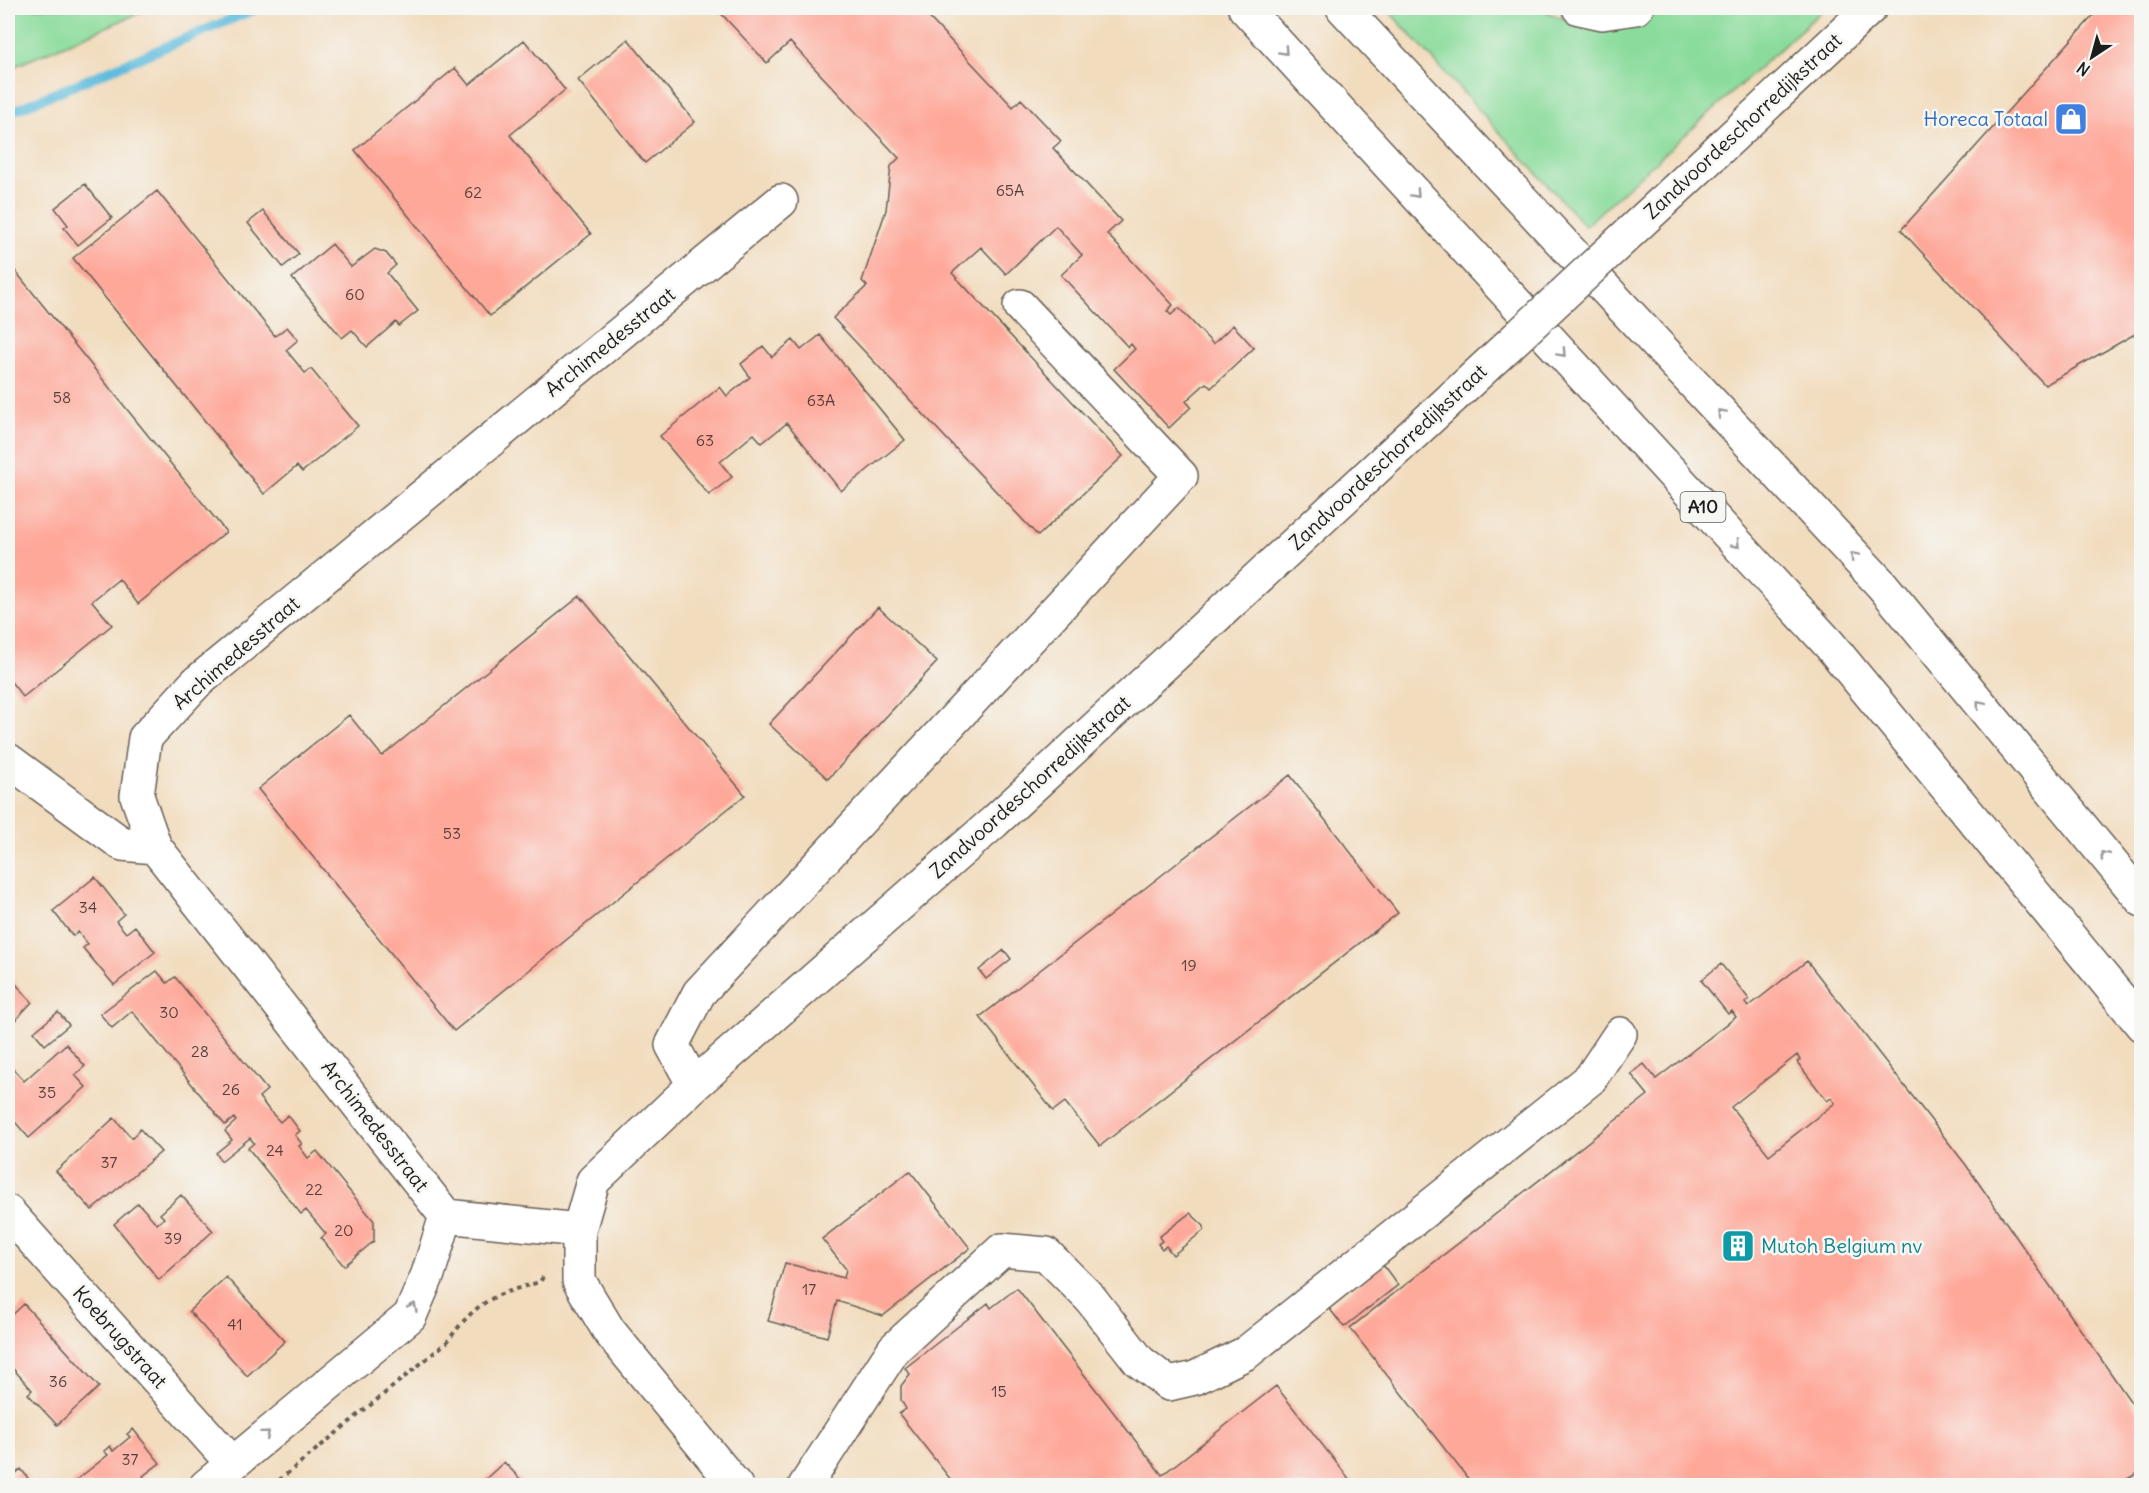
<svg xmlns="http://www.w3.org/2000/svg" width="2149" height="1493" font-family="Delius,sans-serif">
<rect width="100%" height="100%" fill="#f6f6f2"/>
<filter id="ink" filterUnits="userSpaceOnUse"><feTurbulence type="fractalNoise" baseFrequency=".0167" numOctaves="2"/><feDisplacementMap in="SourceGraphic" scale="12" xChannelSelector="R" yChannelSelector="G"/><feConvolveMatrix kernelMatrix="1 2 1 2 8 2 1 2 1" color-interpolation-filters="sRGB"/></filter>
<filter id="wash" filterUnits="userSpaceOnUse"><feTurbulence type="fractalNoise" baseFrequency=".008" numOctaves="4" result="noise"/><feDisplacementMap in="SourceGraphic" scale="24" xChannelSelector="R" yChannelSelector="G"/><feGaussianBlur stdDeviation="1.35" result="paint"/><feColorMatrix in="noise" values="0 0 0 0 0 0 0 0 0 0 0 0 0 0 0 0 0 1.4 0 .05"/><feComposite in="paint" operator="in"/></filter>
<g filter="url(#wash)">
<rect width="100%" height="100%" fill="#f2dcbe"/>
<!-- green -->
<path fill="#8bdc9c" stroke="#547c5c" stroke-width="1.5" d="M8,8H151L8,69Z
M1386,8H1540C1575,29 1632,32 1667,8H1825L1585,226Z"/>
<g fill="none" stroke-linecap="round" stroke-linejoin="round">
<!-- stream -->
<path stroke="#5ebcdc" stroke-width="10" d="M8,113L258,8"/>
</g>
<g id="blocks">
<!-- building -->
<path fill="#fea89a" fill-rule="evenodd" d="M716,8H920L1013,107L1021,99L1061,141L1053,148L1121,221L1107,234L1173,305L1167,311L1171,315L1179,308L1213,344L1233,325L1254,348L1211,388L1206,383L1186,401L1191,407L1169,428L1114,369L1135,349L1131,344L1128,347L1061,275L1082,255L1056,226L1006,274L981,247L952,273L1123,456L1038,536L833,318L867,286L862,281L886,210L891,166L899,158L790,42L767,63Z
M2100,8H2142V330L2045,385L1901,230Z
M628,39L695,122L645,163L578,80Z
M524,40L565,90L510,135L591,234L490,316L355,150L455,68L469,85Z
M85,184L112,218L78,245L64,228L68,225L55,208Z
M157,191L275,336L287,327L298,340L286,350L305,373L311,369L358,426L302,472L297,466L264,494L73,258Z
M263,211L299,254L283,267L248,223Z
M332,244L351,267L375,249L386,253L396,265L387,273L418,311L399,326L396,322L367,347L352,330L342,338L292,278Z
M8,262L226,532L138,604L119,579L92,601L112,625L23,697L8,678Z
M820,335L905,440L841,491L787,423L762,443L754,434L720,462L732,477L709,495L660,436L720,387L727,396L750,377L741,364L763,346L772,357L793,340L801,350Z
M580,596L745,795L454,1031L258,789L349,715L382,756Z
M878,607L937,662L828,779L769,724Z
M1290,775L1398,913L1100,1146L1065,1102L1053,1111L980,1017Z
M95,877L124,914L116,921L126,933L135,926L155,952L114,985L83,948L88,944L78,932L73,936L53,911Z
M1004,950L1011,959L986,979L979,970Z
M1807,961L1966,1165L2142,1418V1471L2116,1485H1473L1350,1328L1648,1095L1631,1074L1644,1064L1656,1079L1736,1017L1732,1011L1728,1014L1701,980L1721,964L1749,999L1745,1003L1748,1007ZM1797,1055L1800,1060L1797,1062L1827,1101L1831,1098L1835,1103L1769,1155L1731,1107Z
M157,971L167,983L175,977L267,1090L259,1097L269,1110L280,1122L288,1115L300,1131L295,1135L302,1144L299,1146L308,1158L317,1151L374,1221V1241L344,1266L321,1238L326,1234L306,1210L301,1214L248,1148L254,1143L250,1138L221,1161L216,1153L232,1140L225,1131L236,1121L234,1118L225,1125L132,1011L112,1028L100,1014Z
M8,975L32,1002L8,1028Z
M58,1012L69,1025L45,1045L34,1032Z
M66,1044L85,1066L75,1075L86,1087L29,1138L8,1114V1075L13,1069L24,1081Z
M114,1118L132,1138L140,1129L161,1152L92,1210L56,1171Z
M910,1171L970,1248L883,1316L837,1301L827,1337L768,1321L785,1263L844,1278L846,1269L822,1239Z
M181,1195L213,1231L159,1280L114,1224L138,1203L157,1224L164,1218L160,1214Z
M1190,1213L1204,1226V1230L1173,1255L1166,1246L1162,1249L1158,1244L1162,1241L1159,1237Z
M1383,1265L1398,1285L1344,1327L1329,1308Z
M226,1277L285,1341L247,1376L189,1311Z
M1017,1288L1162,1475L1276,1386L1354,1485H955L899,1414L906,1409L901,1400V1386L910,1374L905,1368L988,1303L991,1308Z
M24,1304L99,1387L57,1425L28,1394L32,1390L8,1363V1319Z
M133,1429L160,1463L143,1476L150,1485H70L108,1455L104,1451L110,1446L113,1451L130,1437L127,1434Z
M504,1462L526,1485H479Z
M21,1469L28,1478L24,1481L27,1485H10L8,1480Z"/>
</g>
</g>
<g filter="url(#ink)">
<use href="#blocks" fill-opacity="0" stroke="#675f55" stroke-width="1.5"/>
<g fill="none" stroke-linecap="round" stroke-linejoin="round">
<defs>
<path id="minor" d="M1579,8L1602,13L1636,8
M1671,194L1870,8
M8,760L122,844L155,847
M694,1085L672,1045L699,993L1181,476L1020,306
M8,1212L232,1463
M446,1216L155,847L137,796L145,738L196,683L781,201
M446,1216L579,1230
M206,1486L410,1316L428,1274L446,1216
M736,1486L609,1331L579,1281V1230L593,1181L694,1085L994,822L1453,397
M805,1486L894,1349L1002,1250L1046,1254L1090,1298L1139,1361L1169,1384L1195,1378L1246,1353L1590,1079L1620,1034"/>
<path id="highway" d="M1245,8L1829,644L2142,1025
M1343,8L1882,585L2142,900"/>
</defs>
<!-- minor casing -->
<use href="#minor" stroke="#675f55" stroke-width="36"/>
<!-- highway casing -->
<use href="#highway" stroke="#675f55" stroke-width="36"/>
<!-- path -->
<path stroke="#675f55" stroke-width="4" stroke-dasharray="4.5 4.5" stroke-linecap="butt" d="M272,1486L447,1342C477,1301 492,1295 540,1282L543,1277"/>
<!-- minor -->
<use href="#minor" stroke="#fff" stroke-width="33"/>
<!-- highway -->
<use href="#highway" stroke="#fff" stroke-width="33"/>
<defs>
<path id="minor-bridge" d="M1453,397L1671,194"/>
</defs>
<!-- minor-bridge casing -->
<use href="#minor-bridge" stroke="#675f55" stroke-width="36" stroke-linecap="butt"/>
<!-- minor-bridge -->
<use href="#minor-bridge" stroke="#fff" stroke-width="33"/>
</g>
<!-- one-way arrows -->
<defs><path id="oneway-chevron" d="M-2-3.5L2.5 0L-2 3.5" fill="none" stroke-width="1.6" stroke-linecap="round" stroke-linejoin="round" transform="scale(1.5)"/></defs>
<g stroke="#999">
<use href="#oneway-chevron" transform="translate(1284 51) rotate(47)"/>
<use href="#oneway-chevron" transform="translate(1416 194) rotate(47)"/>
<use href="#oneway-chevron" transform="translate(1562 353) rotate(47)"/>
<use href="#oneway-chevron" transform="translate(1721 413) rotate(-133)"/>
<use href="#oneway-chevron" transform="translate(1736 544) rotate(47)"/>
<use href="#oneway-chevron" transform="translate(1854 556) rotate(-133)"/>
<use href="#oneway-chevron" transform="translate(1980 704) rotate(-130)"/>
<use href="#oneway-chevron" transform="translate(2104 855) rotate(-130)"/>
<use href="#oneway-chevron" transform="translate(413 1307) rotate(-65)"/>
<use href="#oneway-chevron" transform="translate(266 1434) rotate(-40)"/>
</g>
</g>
<!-- icons -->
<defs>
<symbol id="shop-square" viewBox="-11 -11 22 22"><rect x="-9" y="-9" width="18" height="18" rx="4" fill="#3f7fe0" stroke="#f6f6f2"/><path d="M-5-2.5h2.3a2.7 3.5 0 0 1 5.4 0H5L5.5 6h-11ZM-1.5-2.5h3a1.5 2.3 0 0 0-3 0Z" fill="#fff"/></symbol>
<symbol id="building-square" viewBox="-11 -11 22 22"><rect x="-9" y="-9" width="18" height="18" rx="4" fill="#0f9aa8" stroke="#f6f6f2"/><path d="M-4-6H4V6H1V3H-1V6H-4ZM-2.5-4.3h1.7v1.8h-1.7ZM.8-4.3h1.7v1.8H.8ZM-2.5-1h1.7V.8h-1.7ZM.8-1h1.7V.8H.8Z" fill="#fff"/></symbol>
</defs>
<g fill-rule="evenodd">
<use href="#shop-square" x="2052" y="100" width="38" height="38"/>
<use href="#building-square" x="1719" y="1227" width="38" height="38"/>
</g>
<g text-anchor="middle" stroke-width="5" stroke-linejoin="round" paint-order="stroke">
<!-- number labels -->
<g font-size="16" fill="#543f3c">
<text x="1010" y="196">65A</text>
<text x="473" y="198">62</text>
<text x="355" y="300">60</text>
<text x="62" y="403">58</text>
<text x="821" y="406">63A</text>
<text x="705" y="446">63</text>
<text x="452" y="839">53</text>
<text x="88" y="913">34</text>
<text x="1189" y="971">19</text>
<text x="169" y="1018">30</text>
<text x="200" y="1057">28</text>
<text x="231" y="1095">26</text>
<text x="47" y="1098">35</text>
<text x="275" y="1156">24</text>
<text x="109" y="1168">37</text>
<text x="314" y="1195">22</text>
<text x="344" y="1236">20</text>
<text x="173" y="1244">39</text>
<text x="809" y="1295">17</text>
<text x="235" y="1330">41</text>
<text x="58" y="1387">36</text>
<text x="999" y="1397">15</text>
<text x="130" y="1465">37</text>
</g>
<!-- shield labels -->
<rect fill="#f6f6f2" stroke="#5d5d5c" stroke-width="1.5" x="1680.5" y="492" width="45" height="30" rx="4.5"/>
<g font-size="18" font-weight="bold" fill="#1c1c1c">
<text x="1703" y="513">A10</text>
</g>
<!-- shop labels -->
<g font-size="20" fill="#366cbe" stroke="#f6f6f2" text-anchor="end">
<text x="2048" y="126">Horeca Totaal</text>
</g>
<!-- street labels -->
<g font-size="20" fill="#1c1c1c" stroke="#f6f6f2">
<text transform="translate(1743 126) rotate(-43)" y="7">Zandvoordeschorredijkstraat</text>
<text transform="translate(610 342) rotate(-39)" y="7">Archimedesstraat</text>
<text transform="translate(1388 457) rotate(-43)" y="7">Zandvoordeschorredijkstraat</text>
<text transform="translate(236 653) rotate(-41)" y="7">Archimedesstraat</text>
<text transform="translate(1030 787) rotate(-42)" y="7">Zandvoordeschorredijkstraat</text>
<text transform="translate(375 1126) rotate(52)" y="7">Archimedesstraat</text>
<text transform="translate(120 1337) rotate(48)" y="7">Koebrugstraat</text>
</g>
<!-- culture labels -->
<g font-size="20" fill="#0d838f" stroke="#f6f6f2" text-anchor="start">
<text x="1761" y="1253">Mutoh Belgium nv</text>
</g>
</g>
<!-- margin -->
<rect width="2149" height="1493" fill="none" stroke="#f6f6f2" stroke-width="30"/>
<!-- north arrow -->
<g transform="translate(2092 57) rotate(216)" stroke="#f6f6f2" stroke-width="4.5" paint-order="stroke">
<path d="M0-4.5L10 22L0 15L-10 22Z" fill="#1c1c1c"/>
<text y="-9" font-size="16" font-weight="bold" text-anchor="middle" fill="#1c1c1c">N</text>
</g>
</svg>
